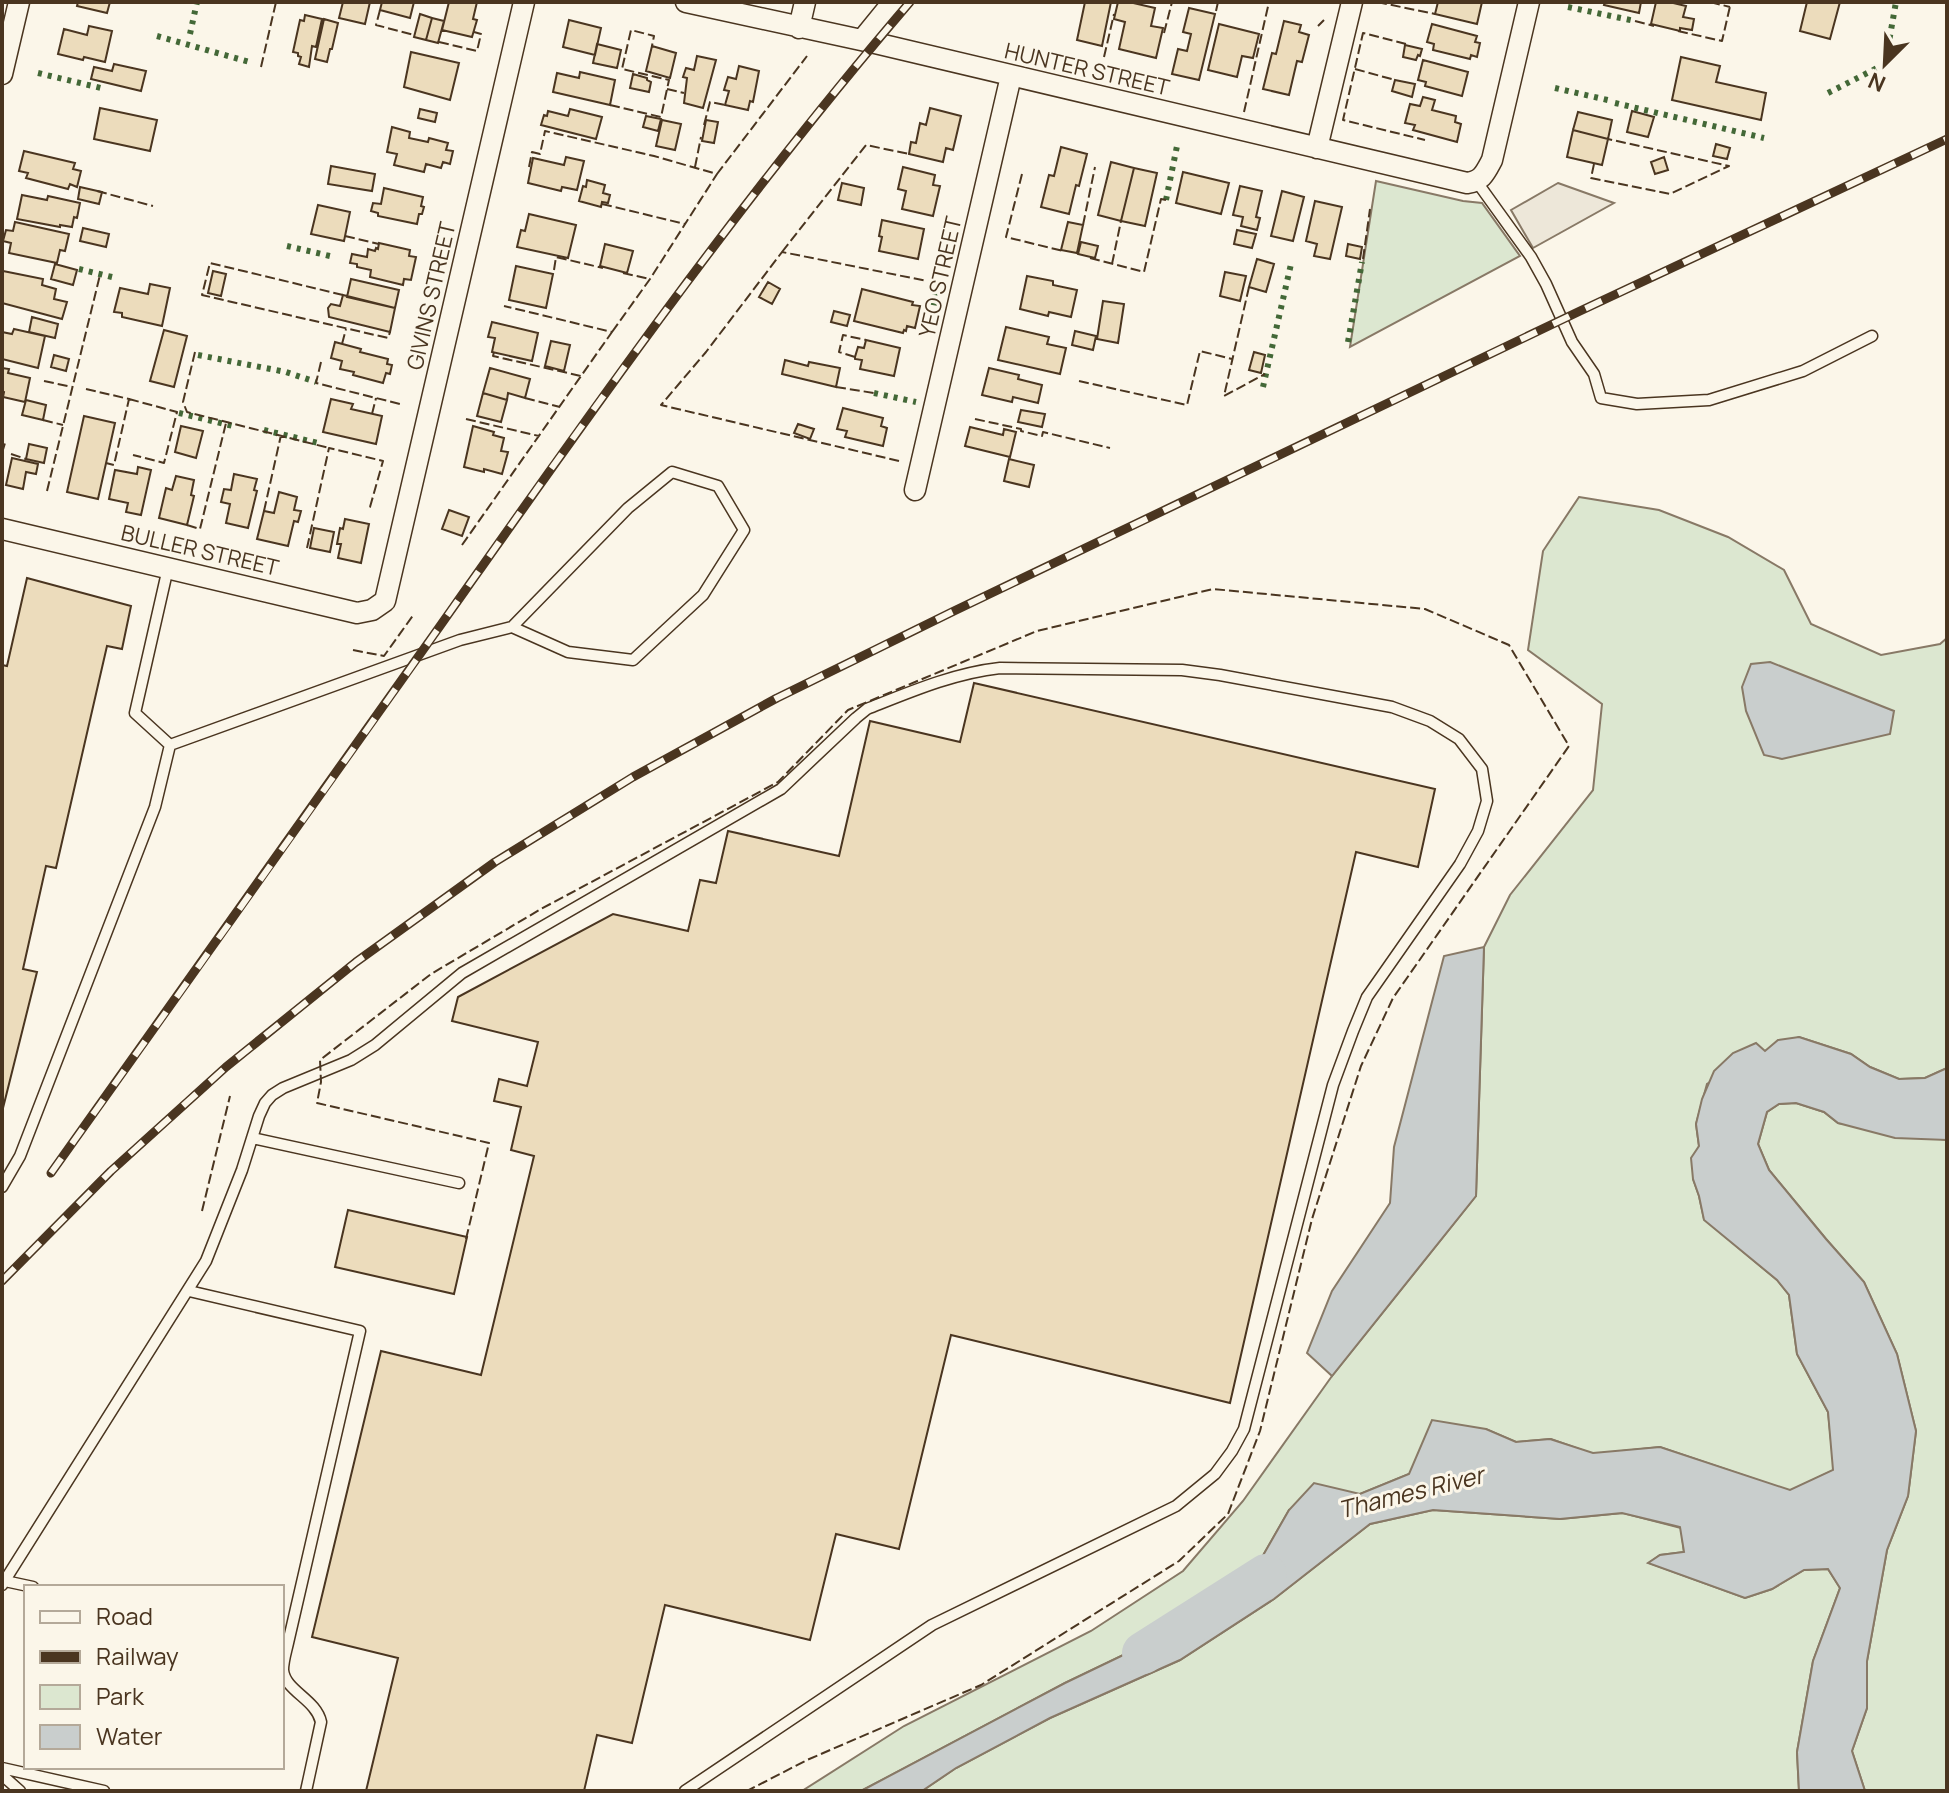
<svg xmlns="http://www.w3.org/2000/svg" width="1949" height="1793" font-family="Manrope,sans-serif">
<rect width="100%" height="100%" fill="#fbf6e9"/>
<!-- green -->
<path fill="#dce7d0" stroke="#887966" stroke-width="2" d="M1376,181L1463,201L1482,203L1520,256L1350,347Z
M1579,497L1659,510L1728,537L1784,570L1811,624L1881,655L1940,644L1947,638V1068L1925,1078L1899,1079L1870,1067L1851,1054L1799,1037L1765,1051L1707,1084L1696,1124L1699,1146L1693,1179L1699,1196L1704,1219L1777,1280L1789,1295L1797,1354L1828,1412L1834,1470L1790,1491L1660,1447L1593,1454L1551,1439L1516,1442L1486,1429L1409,1474L1360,1494L1289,1510L1261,1559L1211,1613L1065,1683L861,1791H802L904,1726L1091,1631L1183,1571L1243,1501L1332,1376L1476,1196L1484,947L1510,895L1593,790L1602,704L1528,650L1543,551Z
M1796,1103L1824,1112L1838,1123L1947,1140V1791H1865L1852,1751L1867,1708V1661L1887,1550L1908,1496L1916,1431L1897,1354L1864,1282L1826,1239L1769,1170L1758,1144L1767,1112L1779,1104Z
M1433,1510L1560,1519L1623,1513L1681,1528L1684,1552L1660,1555L1649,1563L1745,1598L1772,1589L1804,1570L1828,1569L1840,1588L1813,1661L1797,1752L1799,1791H922L956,1768L1050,1718L1180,1660L1274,1599L1370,1524Z"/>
<!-- parking -->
<path fill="#ede7d9" stroke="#887966" stroke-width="2" d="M1558,183L1614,203L1533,248L1511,210Z"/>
<!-- water -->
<path fill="#c9cecd" stroke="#887966" stroke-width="2" d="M1770,662L1894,711L1890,734L1782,759L1764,755L1746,711L1742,687L1751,664Z
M1484,947L1476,1196L1332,1376L1307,1353L1332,1291L1390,1203L1394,1147L1444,956Z
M1799,1037L1851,1054L1870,1067L1899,1079L1925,1078L1947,1068V1140L1895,1138L1838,1123L1824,1112L1796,1103L1779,1104L1767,1112L1758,1144L1769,1170L1826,1239L1864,1282L1897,1354L1916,1431L1908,1496L1887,1550L1867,1661V1708L1852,1751L1865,1791H1799L1797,1752L1813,1661L1840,1588L1828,1569L1804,1570L1772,1589L1745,1598L1648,1563L1660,1555L1684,1552L1680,1527L1622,1513L1560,1519L1433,1510L1370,1524L1274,1599L1180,1660L1050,1718L956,1768L922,1791H861L1065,1683L1211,1613L1261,1559L1289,1510L1314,1483L1360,1494L1409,1474L1432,1420L1486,1429L1516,1442L1550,1439L1593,1453L1660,1447L1790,1490L1833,1470L1828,1412L1797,1354L1789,1295L1777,1280L1704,1220L1699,1196L1693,1179L1691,1158L1699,1146L1696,1124L1702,1099L1714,1071L1733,1053L1756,1043L1765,1051L1778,1040Z"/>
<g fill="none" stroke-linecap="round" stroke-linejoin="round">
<!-- river -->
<path stroke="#c9cecd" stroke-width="42" d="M1143,1653L1266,1575"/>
</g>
<!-- building -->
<path fill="#ecdcbc" stroke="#4a3520" stroke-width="2" d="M78,2H110L107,13L77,6Z
M343,2H370L365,24L339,18Z
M382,2H414L410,18L380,10Z
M449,2H477L473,19L477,20L472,37L442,30Z
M1085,2H1111L1102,46L1077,40Z
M1118,2H1129L1155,8L1151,26L1163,28L1156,58L1119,49L1125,22L1114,19Z
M1438,2H1482L1477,24L1435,14Z
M1605,2H1641L1639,13L1604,5Z
M1656,2H1669L1686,6L1683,17L1694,19L1692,30L1680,28V31L1651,24Z
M1807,2H1840L1830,39L1800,31Z
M1189,8L1215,14L1199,80L1172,74L1178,49L1187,51L1191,34L1183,32Z
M420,14L432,18L426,40L414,37Z
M305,15L322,19L316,47L312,46L309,67L299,64L301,57L298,56V53L293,52L300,20L304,21Z
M432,18L444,21L438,43L426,40Z
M324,19L338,23L332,49H330L327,62L315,59Z
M569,20L601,28L595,55L563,47Z
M1284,21L1301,25L1299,32L1309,35L1302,62L1297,61L1289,95L1263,89L1272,53L1276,54Z
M1219,24L1259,34L1253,58L1242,56L1237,77L1208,70Z
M1432,24L1477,36L1475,42L1480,43L1477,57L1471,55L1470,59L1433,50L1434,44L1427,42Z
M89,26L112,31L105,62L84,57L83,60L58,54L64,29L87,35Z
M597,44L621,50L617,68L593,63Z
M1405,45L1422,49L1420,56L1418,55L1416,60L1403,57Z
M652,46L676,53L670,78L646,71Z
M411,52L459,63L450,100L404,87Z
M697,56L716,60L703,108L684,103L687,78L683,77L686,68L694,70Z
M1681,57L1720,66L1716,82L1766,93L1761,120L1672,100Z
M1423,60L1468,72L1462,96L1425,86L1426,82L1418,80Z
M114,64L146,71L141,91L91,79L94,67L112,71Z
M739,66L759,71L753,102L750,101L748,110L725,105L729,91L724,90L728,77L736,79Z
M580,72L615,80L610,105L553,92L557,73L579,78Z
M633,74L647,78V80L651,82L649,92L630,88Z
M1395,80L1415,84L1412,97L1392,91Z
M1423,97L1435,100L1432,110L1456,116L1455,122L1461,124L1457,142L1413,130L1415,125L1405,123L1410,104L1420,106Z
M100,108L157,120L150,151L94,139Z
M930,108L961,116L953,150L946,148L943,162L909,154L911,142L916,143L920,123L926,125Z
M420,109L437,113L435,122L418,118Z
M570,109L602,117L596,139L541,125L544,115L547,116L548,111L568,116Z
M1632,111L1654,117L1648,137L1627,132Z
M1578,112L1612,120L1608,139L1573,130Z
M646,116L661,119L658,131L643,127Z
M662,120L681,124L675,150L656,146Z
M706,120L718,122L714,143L702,141Z
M392,127L410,132L409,138L428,142L429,138L448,143L446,150L453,151L450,164L443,162L441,168L426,164L424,172L394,165L397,154L387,152Z
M1573,130L1608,139L1602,165L1567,157Z
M1716,144L1730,148L1727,159L1713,156Z
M1061,147L1087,154L1079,186L1076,185L1069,214L1041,207L1049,175L1054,176Z
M24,151L75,163L73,169L81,171L77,187L70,184L68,189L26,178L28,173L19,171Z
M566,157L584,161L577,190L562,187L561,191L528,183L533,158L564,165Z
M1664,157L1668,170L1655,174L1651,162Z
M1111,162L1134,168L1121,221L1098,215Z
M331,166L375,174L372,191L328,184Z
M903,167L935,175L933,185L940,186L933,216L902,209L906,191L898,189Z
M1134,168L1157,173L1145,226L1121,221Z
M1183,172L1229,183L1221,214L1176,203Z
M587,180L605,185L603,193L610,195L608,203L602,202L601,207L579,201L583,186L586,187Z
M842,183L864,188L861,205L838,200Z
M1240,186L1262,191L1256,217L1260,218L1257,230L1241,226L1243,217L1233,215Z
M80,187L102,192L99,204L78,199Z
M384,188L423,197L421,206L424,207L422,214H419L417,224L378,216V213L371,211L373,203L381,204Z
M1282,191L1304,197L1293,241L1271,236Z
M22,195L47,200L48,196L80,203L77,218L74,217L72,227L60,225V227L17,219Z
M1315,201L1342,207L1330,259L1314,256L1317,244L1306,241Z
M318,205L350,212L344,241L311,234Z
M529,214L576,225L568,258L517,247L521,230L525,231Z
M882,220L924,229L918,259L879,251L882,237L879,236Z
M15,222L69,234L65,251L60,250L57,263L9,253L11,243L3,241L6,230L13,231Z
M1068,222L1083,225L1077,253L1061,250Z
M83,228L109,234L106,247L80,241Z
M1237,230L1256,234L1252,248L1234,244Z
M1081,242L1098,246L1095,258L1078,254Z
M379,243L410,250L409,256L416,257L411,280L404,279L403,285L370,277L371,270L357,267V264L350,263L352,254L367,257L368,249L375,251L376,248L378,249Z
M605,244L633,251L627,273L600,266Z
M1348,244L1362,247L1360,259L1346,256Z
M1257,259L1274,264L1266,292L1249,287Z
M55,264L77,270L73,285L51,279Z
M516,266L553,274L546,308L509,300Z
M3,271L43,279L42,285L56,289L54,299L67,302L62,319L2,303Z
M213,271L226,274L221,296L208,293Z
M1225,272L1246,276L1240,301L1220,296Z
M1027,276L1053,281V285L1077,290L1071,317L1049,312L1048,316L1020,309Z
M351,279L399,290L395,308L347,297Z
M768,282L780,289L772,304L759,297Z
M150,284L170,288L162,326L122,317V313L114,312L120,288L148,294Z
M862,289L913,302L912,305L920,306L915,328L907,326L906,331L904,330L903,333L854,321Z
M343,295L395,308L390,332L329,317L328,308L331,304L340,306Z
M1103,301L1124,304L1118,343L1097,339Z
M834,311L850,315L847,326L831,322Z
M32,317L58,324L55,338L29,332Z
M492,322L538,333L532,361L492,352L495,338L488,337Z
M1006,327L1049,337L1047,344L1066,348L1060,374L998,360Z
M14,329L45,336L38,368L2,359V332L12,334Z
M164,330L187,336L174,387L150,381Z
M1075,331L1096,336L1093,350L1072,345Z
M866,340L900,348L894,376L860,369L862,360L855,359V357L858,347L864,348Z
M551,341L570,345L564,371L545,366Z
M335,342L361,349L360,352L388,359L387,364L392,365L390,374L386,373L383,383L353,375L354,372L340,369L342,361L331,358Z
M1254,352L1265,355L1261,373L1249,370Z
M54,355L69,359L66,371L51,367Z
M785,360L808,366L809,362L840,368L836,387L782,374Z
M2,368L9,369L8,373L30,378L25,402L3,397L4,392L2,391Z
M490,368L530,379L525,398L508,393L507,400L483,393Z
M989,368L1019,375L1018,379L1042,385L1038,403L1013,397L1012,402L982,395Z
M483,393L507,400L501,422L477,416Z
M331,399L353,404L351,409L382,416L376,444L323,432Z
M26,400L46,405L43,420L22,415Z
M843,408L883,418L881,426L887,428L883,446L845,437L847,431L837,429Z
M1021,410L1045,414L1042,427L1018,422Z
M84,416L115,423L98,499L67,492Z
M798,424L814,429L810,439L794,433Z
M181,426L203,431L196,458L175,452Z
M473,426L494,432L493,435L504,438L501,451L508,452L502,474L484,469V472L464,467Z
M970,427L1003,435L1004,429L1016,432L1010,457L965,446Z
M29,444L47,448L44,463L26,459Z
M12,458L38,464L36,474L26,472L23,489L6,485Z
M1009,459L1034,465L1029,487L1004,481Z
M138,467L151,470L141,515L126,512L128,503L109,499L115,470L137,474Z
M234,474L257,479L254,490L257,491L248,528L226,523L230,504L221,502L224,489L231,490Z
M176,476L194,480L191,495L194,496L187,525L159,518L166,488L172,490Z
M279,492L297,497L294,510L301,511L298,522L294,521L288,546L257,539L264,511L274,513Z
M449,510L469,517L462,536L442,529Z
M345,519L369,524L361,563L338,558L341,544H337L340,528L343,529Z
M314,528L334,532L330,552L310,548Z
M27,578L131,606L122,649L107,646L56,868L46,866L23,969L37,972L2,1112V665L7,666Z
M974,683L1435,789L1418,867L1356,852L1230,1403L951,1335L899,1549L836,1534L810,1640L665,1605L632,1743L597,1735L584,1791H366L398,1658L312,1637L381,1351L481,1375L534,1156L511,1150L521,1107L494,1101L499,1079L527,1086L538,1042L452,1021L458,997L613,914L688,931L700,880L716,883L728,831L839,856L870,721L960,742Z
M348,1210L467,1237L454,1294L335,1267Z"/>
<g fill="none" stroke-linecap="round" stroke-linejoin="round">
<defs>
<path id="service" d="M1477,182L1531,257L1546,284L1572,342L1594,374L1601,398L1637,404L1709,400L1803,371L1872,336
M168,568L135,713L170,745
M252,1138L459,1183
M2,1187L20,1156L155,807L170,745L460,640L512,627L628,508L672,472L718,486L744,530L703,595L633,660L568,652L512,627
M189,1291L360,1331L288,1643L282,1642
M5,1581L33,1587
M2,1585L206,1261L242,1170L259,1116L265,1103L272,1095L283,1088L351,1060L375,1045L462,973L781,789L856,718L867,709C910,692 954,673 1000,668L1182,670L1220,675L1392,707L1430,721L1459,739L1482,769L1487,801L1478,831L1460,864L1367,997L1353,1031L1333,1085L1244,1429L1232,1451L1215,1474L1176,1506L932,1625L685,1791
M288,1643C286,1652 283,1661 283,1670C285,1691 316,1699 321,1722L306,1791
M2,1768L104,1791
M2,1775L20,1791"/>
<path id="minor" d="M686,2L875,43L1467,183C1482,181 1485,173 1492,160L1529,2
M799,28L805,2
M862,40L893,2
M2,74L19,2
M1317,148L1352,2
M915,490L1011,76
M2,529L357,613L372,610L385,601L524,2"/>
</defs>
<!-- service casing -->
<use href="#service" stroke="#4a3520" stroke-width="13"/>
<!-- minor casing -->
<use href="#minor" stroke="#4a3520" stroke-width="23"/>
<!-- service -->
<use href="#service" stroke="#fbf6e9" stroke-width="10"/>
<!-- minor -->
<use href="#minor" stroke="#fbf6e9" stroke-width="20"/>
<defs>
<path id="rail" d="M51,1173C181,991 311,809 440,626C590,413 740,200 910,2
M2,1281L111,1171L226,1067L356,962L495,862L633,777L777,698L954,611L1580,311L1947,139"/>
</defs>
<!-- rail casing -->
<use href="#rail" stroke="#4a3520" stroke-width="9"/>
<!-- rail -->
<use href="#rail" stroke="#fbf6e9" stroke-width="6" stroke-dasharray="18" stroke-linecap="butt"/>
<!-- hedge -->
<path stroke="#436837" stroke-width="6" stroke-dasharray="4 6" stroke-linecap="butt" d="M1568,7L1635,21
M190,34L197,2
M157,36L253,63
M38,73L101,88
M1555,88L1612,101
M1828,93L1885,64L1896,2
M1615,103L1764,138
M1166,200L1177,146
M287,246L330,256
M79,269L116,278
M932,315L938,281L933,280
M1348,342L1362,262
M198,355L286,372L316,382
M1263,387L1291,264
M874,393L916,402
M179,413L237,427
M264,430L318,443"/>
<!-- fence -->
<path stroke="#4a3520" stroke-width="2" stroke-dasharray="10 4" stroke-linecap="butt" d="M1377,2L1435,14
M1710,2L1730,7
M380,10L376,25L414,35
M1216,11L1218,2
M1635,21L1654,26
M1318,26L1324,20
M1678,31L1722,41L1731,2
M1164,33L1172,2
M439,42L477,51L481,34L474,32
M1406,44L1363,33L1343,120L1425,140
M1104,57L1114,14
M261,67L276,2
M1355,69L1395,80
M667,89L684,93
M610,105L661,117L669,80L622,69L631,30L654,36L652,46
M1244,112L1269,2
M704,125L710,102L725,105
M1594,164L1591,178L1670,194L1729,166L1608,139
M529,167L532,152L540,154L545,131L654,156L717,174L807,56
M695,167L701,137
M1022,174L1006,237L1063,251
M97,191L153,206
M602,204L685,224
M1083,225L1095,167
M345,236L379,244
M782,252L866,145L909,154
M1090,258L1144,272L1161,199L1166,200
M1363,259L1370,209
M1112,264L1121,221
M554,270L556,257L603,268
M623,273L650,279
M1249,287L1224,396L1265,374
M343,295L210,263L202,295L388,338L390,332
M612,332L650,279L717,174
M342,344L346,329
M195,352L183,402L187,412L329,448
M494,352L493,356L581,376
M855,357L839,352L843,335L866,340
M321,362L316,383L400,404
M44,381L72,387
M1079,381L1187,405L1200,351L1232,359
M836,387L874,393
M86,389L129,399L114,465L106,463
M525,398L560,407
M129,399L177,412L164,463L133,455
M372,414L376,398
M466,419L539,436
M975,419L1021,429V431L1042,436L1043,432L1110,448
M43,420L63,425
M2,453L5,443
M11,454L26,459
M899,461L661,405L706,352L782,252L927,281
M47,491L100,275
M264,511L281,435
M187,525L200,529L226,423
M462,545L612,332L504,306
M307,548L329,448L383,461L370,507H366
M353,650L384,656L414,614
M202,1211L230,1096
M466,1239L489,1143L317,1103L321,1082L320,1060L431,974L541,909L778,782L848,710L1037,631L1213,589L1425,609L1509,645L1569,746L1393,998L1361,1066L1312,1219L1260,1431L1228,1514L1179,1561L981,1685L807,1760L747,1791"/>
</g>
<g text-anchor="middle" stroke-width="6" stroke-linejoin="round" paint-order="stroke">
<!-- street labels -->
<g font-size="22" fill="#4a3520" stroke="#fbf6e9">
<text transform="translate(1087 69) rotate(13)" y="8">HUNTER STREET</text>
<text transform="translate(940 277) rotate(-77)" y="8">YEO STREET</text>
<text transform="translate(431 296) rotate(-77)" y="8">GIVINS STREET</text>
<text transform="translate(200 550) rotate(13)" y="8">BULLER STREET</text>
</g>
<!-- water labels -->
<g font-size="24" font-style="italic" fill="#4a3520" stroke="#fbf6e9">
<text transform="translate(1411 1493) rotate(-14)" y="8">Thames River</text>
</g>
</g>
<!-- border -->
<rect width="1949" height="1793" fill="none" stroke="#4a3520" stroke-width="8"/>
<!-- legend -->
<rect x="24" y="1585" width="260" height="184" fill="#fbf6e9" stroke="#b4a999" stroke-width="2"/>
<rect x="40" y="1611" width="40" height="12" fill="#fbf6e9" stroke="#b4a999" stroke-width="2"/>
<text x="96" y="1625" font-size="24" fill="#4a3520">Road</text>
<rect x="40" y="1651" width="40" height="12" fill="#4a3520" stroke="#b4a999" stroke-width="2"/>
<text x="96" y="1665" font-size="24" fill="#4a3520">Railway</text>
<rect x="40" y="1685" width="40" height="24" fill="#dce7d0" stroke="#b4a999" stroke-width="2"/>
<text x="96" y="1705" font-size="24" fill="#4a3520">Park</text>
<rect x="40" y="1725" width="40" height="24" fill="#c9cecd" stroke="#b4a999" stroke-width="2"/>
<text x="96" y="1745" font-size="24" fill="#4a3520">Water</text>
<!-- north arrow -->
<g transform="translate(1885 64) rotate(204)" stroke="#fbf6e9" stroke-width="6" paint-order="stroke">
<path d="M0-6L14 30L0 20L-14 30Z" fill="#4a3520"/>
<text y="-12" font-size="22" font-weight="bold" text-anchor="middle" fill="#4a3520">N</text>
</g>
</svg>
